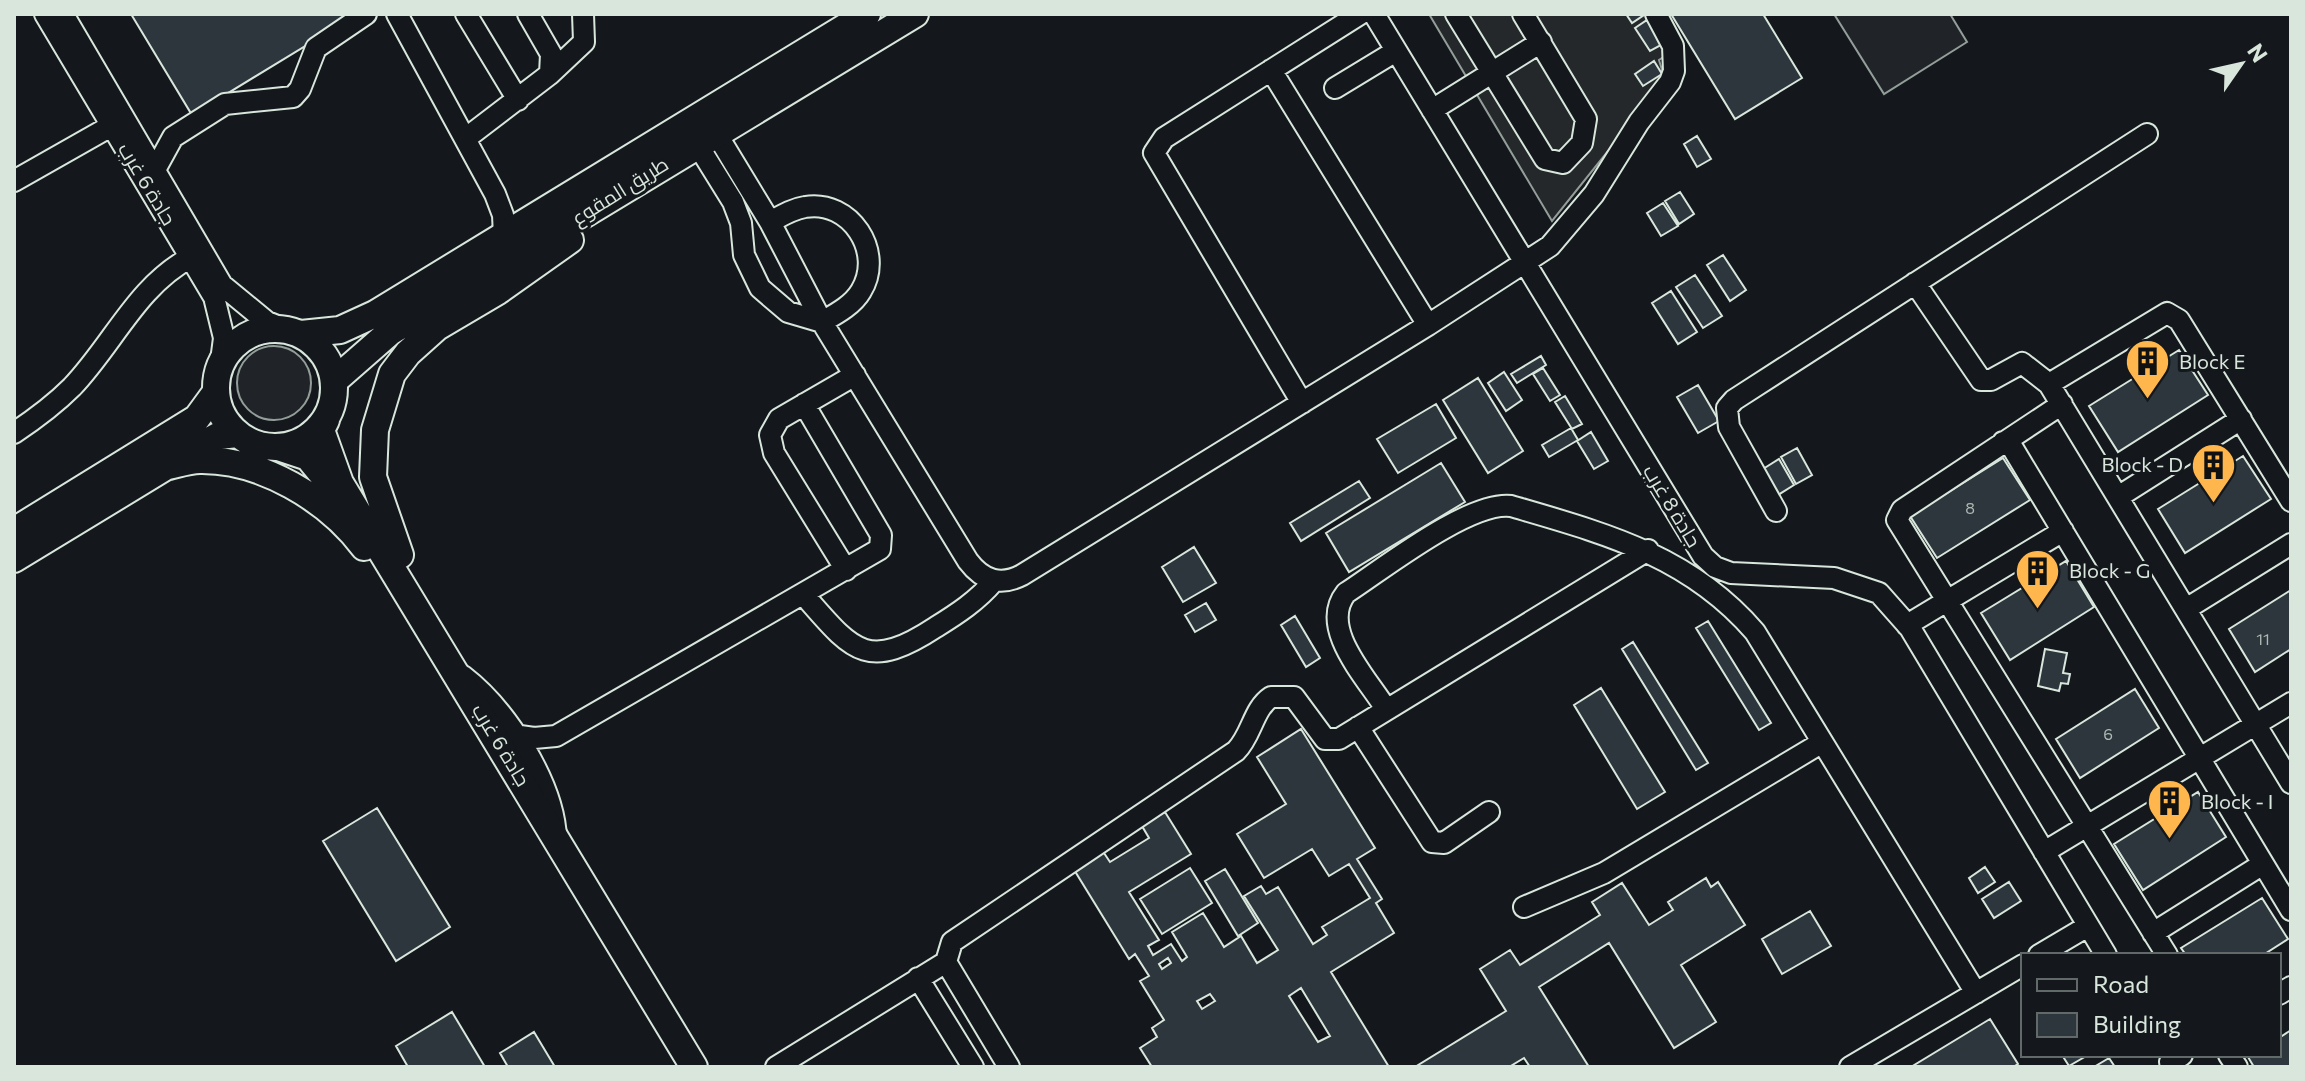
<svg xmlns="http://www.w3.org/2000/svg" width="2305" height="1081" font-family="Commissioner,Cairo,sans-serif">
<rect width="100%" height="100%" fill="#14181c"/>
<!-- green -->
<path fill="#202428" stroke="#939e99" stroke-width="2" d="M1834,14H1950L1967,42L1884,94Z
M237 383a37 37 0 1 1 74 0a37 37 0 1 1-74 0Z"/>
<!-- parking -->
<path fill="#24282b" stroke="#939e99" stroke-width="2" d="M1429,14H1650L1670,53L1659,60L1665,80L1552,221Z"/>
<!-- building -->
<path fill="#2c363c" stroke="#d8e6dc" stroke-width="2" fill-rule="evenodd" d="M131,14H344L348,20L192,115Z
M1626,14H1643L1644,15L1632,23Z
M1671,14H1763L1802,78L1735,119Z
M1647,20L1663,44L1650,51L1635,28Z
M1654,61L1662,74L1643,86L1635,74Z
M1697,136L1711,159L1697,167L1684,144Z
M1680,192L1694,214L1679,224L1665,201Z
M1663,203L1678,226L1661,236L1647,213Z
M1723,255L1746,290L1730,301L1707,265Z
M1695,275L1722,316L1703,328L1676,287Z
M1671,291L1697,332L1678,344L1652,303Z
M2179,350L2208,395L2118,452L2089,406Z
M1541,356L1546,365L1517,383L1511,374Z
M1543,368L1560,395L1550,401L1533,374Z
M1504,372L1522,400L1506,411L1488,383Z
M1478,378L1523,451L1488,473L1443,400Z
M1698,385L1719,421L1698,433L1677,397Z
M1565,396L1582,424L1572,429L1555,402Z
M1436,404L1456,438L1398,473L1377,439Z
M1571,428L1578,440L1549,457L1542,445Z
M1591,432L1608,461L1594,469L1577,441Z
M1797,448L1812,475L1796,484L1781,457Z
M2243,456L2271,499L2185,553L2158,509Z
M2003,458L2030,500L1937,558L1910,516Z
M1779,459L1794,485L1778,495L1763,469Z
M1441,463L1465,502L1349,572L1326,533Z
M1359,481L1370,498L1301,541L1290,523Z
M1194,547L1216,583L1183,602L1162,567Z
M2066,561L2094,607L2010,660L1981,613Z
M2291,590V649L2255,672L2229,629Z
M1206,603L1216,620L1195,632L1185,615Z
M1295,616L1320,658L1306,667L1281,625Z
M1708,621L1771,723L1759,730L1696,628Z
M1633,642L1708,763L1696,770L1622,649Z
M2045,649L2067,653L2063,673L2070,674L2068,684L2061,683L2059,691L2038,686Z
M1601,688L1665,792L1637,809L1574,705Z
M2135,689L2159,728L2080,778L2056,739Z
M1301,729L1375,848L1357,859L1382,899L1376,903L1394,933L1331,972L1389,1067H1152L1140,1048L1157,1037L1152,1028L1164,1020L1140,981L1149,976L1135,954L1129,959L1073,868L1102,850L1110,862L1149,838L1142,826L1165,812L1191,854L1129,892L1159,940L1148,946L1153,955L1171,944L1182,961L1187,957L1172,932L1203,913L1224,947L1241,936L1257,963L1278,950L1244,896L1261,886L1266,894L1278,887L1313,944L1327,935L1322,927L1370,898L1349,864L1329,876L1312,849L1264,878L1237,834L1286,804L1257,757ZM1168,958L1171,963L1162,969L1159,964ZM1301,988L1330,1036L1318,1042L1289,996ZM1210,994L1215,1001L1202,1009L1197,1001Z
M2198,792L2226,837L2143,890L2114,844Z
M377,808L450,927L396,961L323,841Z
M1985,867L1995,882L1978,893L1969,878Z
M1190,868L1212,903L1162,934L1140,899Z
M1225,869L1258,923L1238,936L1205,881Z
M1706,878L1711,887L1718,882L1745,925L1681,965L1716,1022L1674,1048L1609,943L1539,987L1589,1067H1530L1524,1058L1509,1067H1415L1506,1011L1480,969L1510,950L1520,965L1600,915L1592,902L1622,883L1649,925L1673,910L1668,902Z
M2009,882L2021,901L1994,918L1982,899Z
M2262,898L2288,939L2263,955H2186L2181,948Z
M1810,911L1831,946L1782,974L1762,939Z
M452,1012L485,1067H408L396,1046Z
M1990,1019L2018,1064L2013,1067H1911Z
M2291,1030V1067H2254L2248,1057L2279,1055V1038Z
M534,1032L555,1067H508L500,1053Z
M2062,1055H2088L2069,1066Z
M2109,1058L2115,1067H2094Z"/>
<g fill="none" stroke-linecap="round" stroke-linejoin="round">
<defs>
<path id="minor" d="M45,14L214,297L224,338L221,361
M63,14L222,285L267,322L282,328
M397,14L495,194L503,215L504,236
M466,14L518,100
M1374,14L1703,556L1715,567L1731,573L1834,578L1879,593L1910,628L2106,955
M1456,14L1545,159L1563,163L1582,143L1586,119L1523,14
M1271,70L1428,325
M550,74L584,42L583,14
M1335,88L1396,51
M1432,110L1541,42
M716,133L770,222L822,322L968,561C983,581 1001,586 1022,575L1428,325L1550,246L1594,194L1639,122L1670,82L1674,71L1673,46L1656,14
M465,139L550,74L551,54L528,14
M697,144L733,202L741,223L744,255L760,288L788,312L822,322C836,314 853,305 861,291C885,252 850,199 805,207C792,209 781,216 770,222
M156,168L173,137L225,104L293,97L300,89L316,48L366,14
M14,181L111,126
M1915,283L1981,380H1991L2022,363L2049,384
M1302,403L1154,153L1164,138L1360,14
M2062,404L1902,510L1897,520L2167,955
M14,433C35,419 54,405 72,387C114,343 136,287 191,257
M2003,442L2012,447L2291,910
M2118,497L2241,419
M2291,501L2179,320L2167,313L2049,384L2291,783
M1776,511L1729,427L1727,408L1734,400L2147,134
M846,570L774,453L770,435L779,419L855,375
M803,594C852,650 866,673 936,627C957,614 977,601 994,581
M2186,609L2291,544
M1907,625L2063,531
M463,676C506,709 554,783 556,838
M1386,709C1367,678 1318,628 1346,593C1383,569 1469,501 1511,506C1603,533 1689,555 1755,632L1976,993
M1358,727L1432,842L1444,843L1489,812
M513,735L534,738L556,736L880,549L881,535L804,404
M2044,852L2291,703
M1524,907L1604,873L1821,743
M2153,933L2263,864
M2039,955L2088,926
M946,962L1009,1067
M918,978L973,1067
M2279,994L2291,987
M2229,1055L2237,1067
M2170,1062L2182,1055
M776,1067L946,962L952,942L1236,751C1252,735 1253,709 1271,697H1294L1325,739H1339L1648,550
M1850,1067L2023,965"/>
<path id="major" d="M216 388a59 59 0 1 1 118 0a59 59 0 1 1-118 0Z
M301,334L340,330L375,314L867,14
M334,381L390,332L915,14
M326,420L321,430L340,483L694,1067
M278,447L308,457L331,485
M164,467C175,465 188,460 200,460C261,459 328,499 364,547
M14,531L197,418L216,392
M400,555L373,477L375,430L392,374L408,353L437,327L498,291L570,240
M14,559L203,444L218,436L238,434"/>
</defs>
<!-- minor casing -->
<use href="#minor" stroke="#d8e6dc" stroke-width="24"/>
<!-- major casing -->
<use href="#major" stroke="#d8e6dc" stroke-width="30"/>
<!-- minor -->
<use href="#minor" stroke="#14181c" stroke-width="20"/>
<!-- major -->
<use href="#major" stroke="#14181c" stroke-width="26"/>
</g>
<!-- icons -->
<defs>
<symbol id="building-pin" viewBox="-11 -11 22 30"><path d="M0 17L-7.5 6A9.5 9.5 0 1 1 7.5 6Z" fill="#ffb74d" stroke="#14181c"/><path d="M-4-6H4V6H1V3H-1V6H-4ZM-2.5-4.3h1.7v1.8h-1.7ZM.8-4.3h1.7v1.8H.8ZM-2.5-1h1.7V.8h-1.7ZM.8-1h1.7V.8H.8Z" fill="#111"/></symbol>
</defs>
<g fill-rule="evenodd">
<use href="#building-pin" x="2122" y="336" width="51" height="69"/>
<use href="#building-pin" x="2188" y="440" width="51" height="69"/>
<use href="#building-pin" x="2012" y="546" width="51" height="69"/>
<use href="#building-pin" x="2144" y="776" width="51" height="69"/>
</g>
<g text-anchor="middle" stroke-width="6" stroke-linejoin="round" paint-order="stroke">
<!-- number labels -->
<g font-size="16" fill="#adbab4">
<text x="1970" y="514">8</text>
<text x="2263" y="645">11</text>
<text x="2108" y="740">6</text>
</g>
<!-- street labels -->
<g font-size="20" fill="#d8e6dc" stroke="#14181c">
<text transform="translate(147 184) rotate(59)" y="7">جادة 6 غرب</text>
<text transform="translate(620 191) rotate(-32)" y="7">طريق المقوع</text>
<text transform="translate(1672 506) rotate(59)" y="7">جادة 8 غرب</text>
<text transform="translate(501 745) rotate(59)" y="7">جادة 6 غرب</text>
</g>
<!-- poi labels -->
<g font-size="20" fill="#d8e6dc" stroke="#14181c" text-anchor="start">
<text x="2179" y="369">Block E</text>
<text x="2183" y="472" text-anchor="end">Block - D</text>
<text x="2069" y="578">Block - G</text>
<text x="2201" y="809">Block - I</text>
</g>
</g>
<!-- border -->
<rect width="2305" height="1081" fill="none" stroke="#d8e6dc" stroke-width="32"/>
<!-- legend -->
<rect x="2021" y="953" width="260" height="104" fill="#14181c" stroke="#626a69" stroke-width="2"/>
<rect x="2037" y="979" width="40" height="12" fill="#14181c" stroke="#626a69" stroke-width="2"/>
<text x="2093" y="993" font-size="24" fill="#d8e6dc">Road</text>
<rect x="2037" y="1013" width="40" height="24" fill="#2c363c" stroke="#626a69" stroke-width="2"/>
<text x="2093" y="1033" font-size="24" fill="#d8e6dc">Building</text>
<!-- north arrow -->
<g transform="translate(2241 64) rotate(56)" stroke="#14181c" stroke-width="6" paint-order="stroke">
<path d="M0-6L14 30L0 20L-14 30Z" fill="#d8e6dc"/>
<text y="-12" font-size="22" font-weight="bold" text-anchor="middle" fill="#d8e6dc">N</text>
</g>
</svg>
